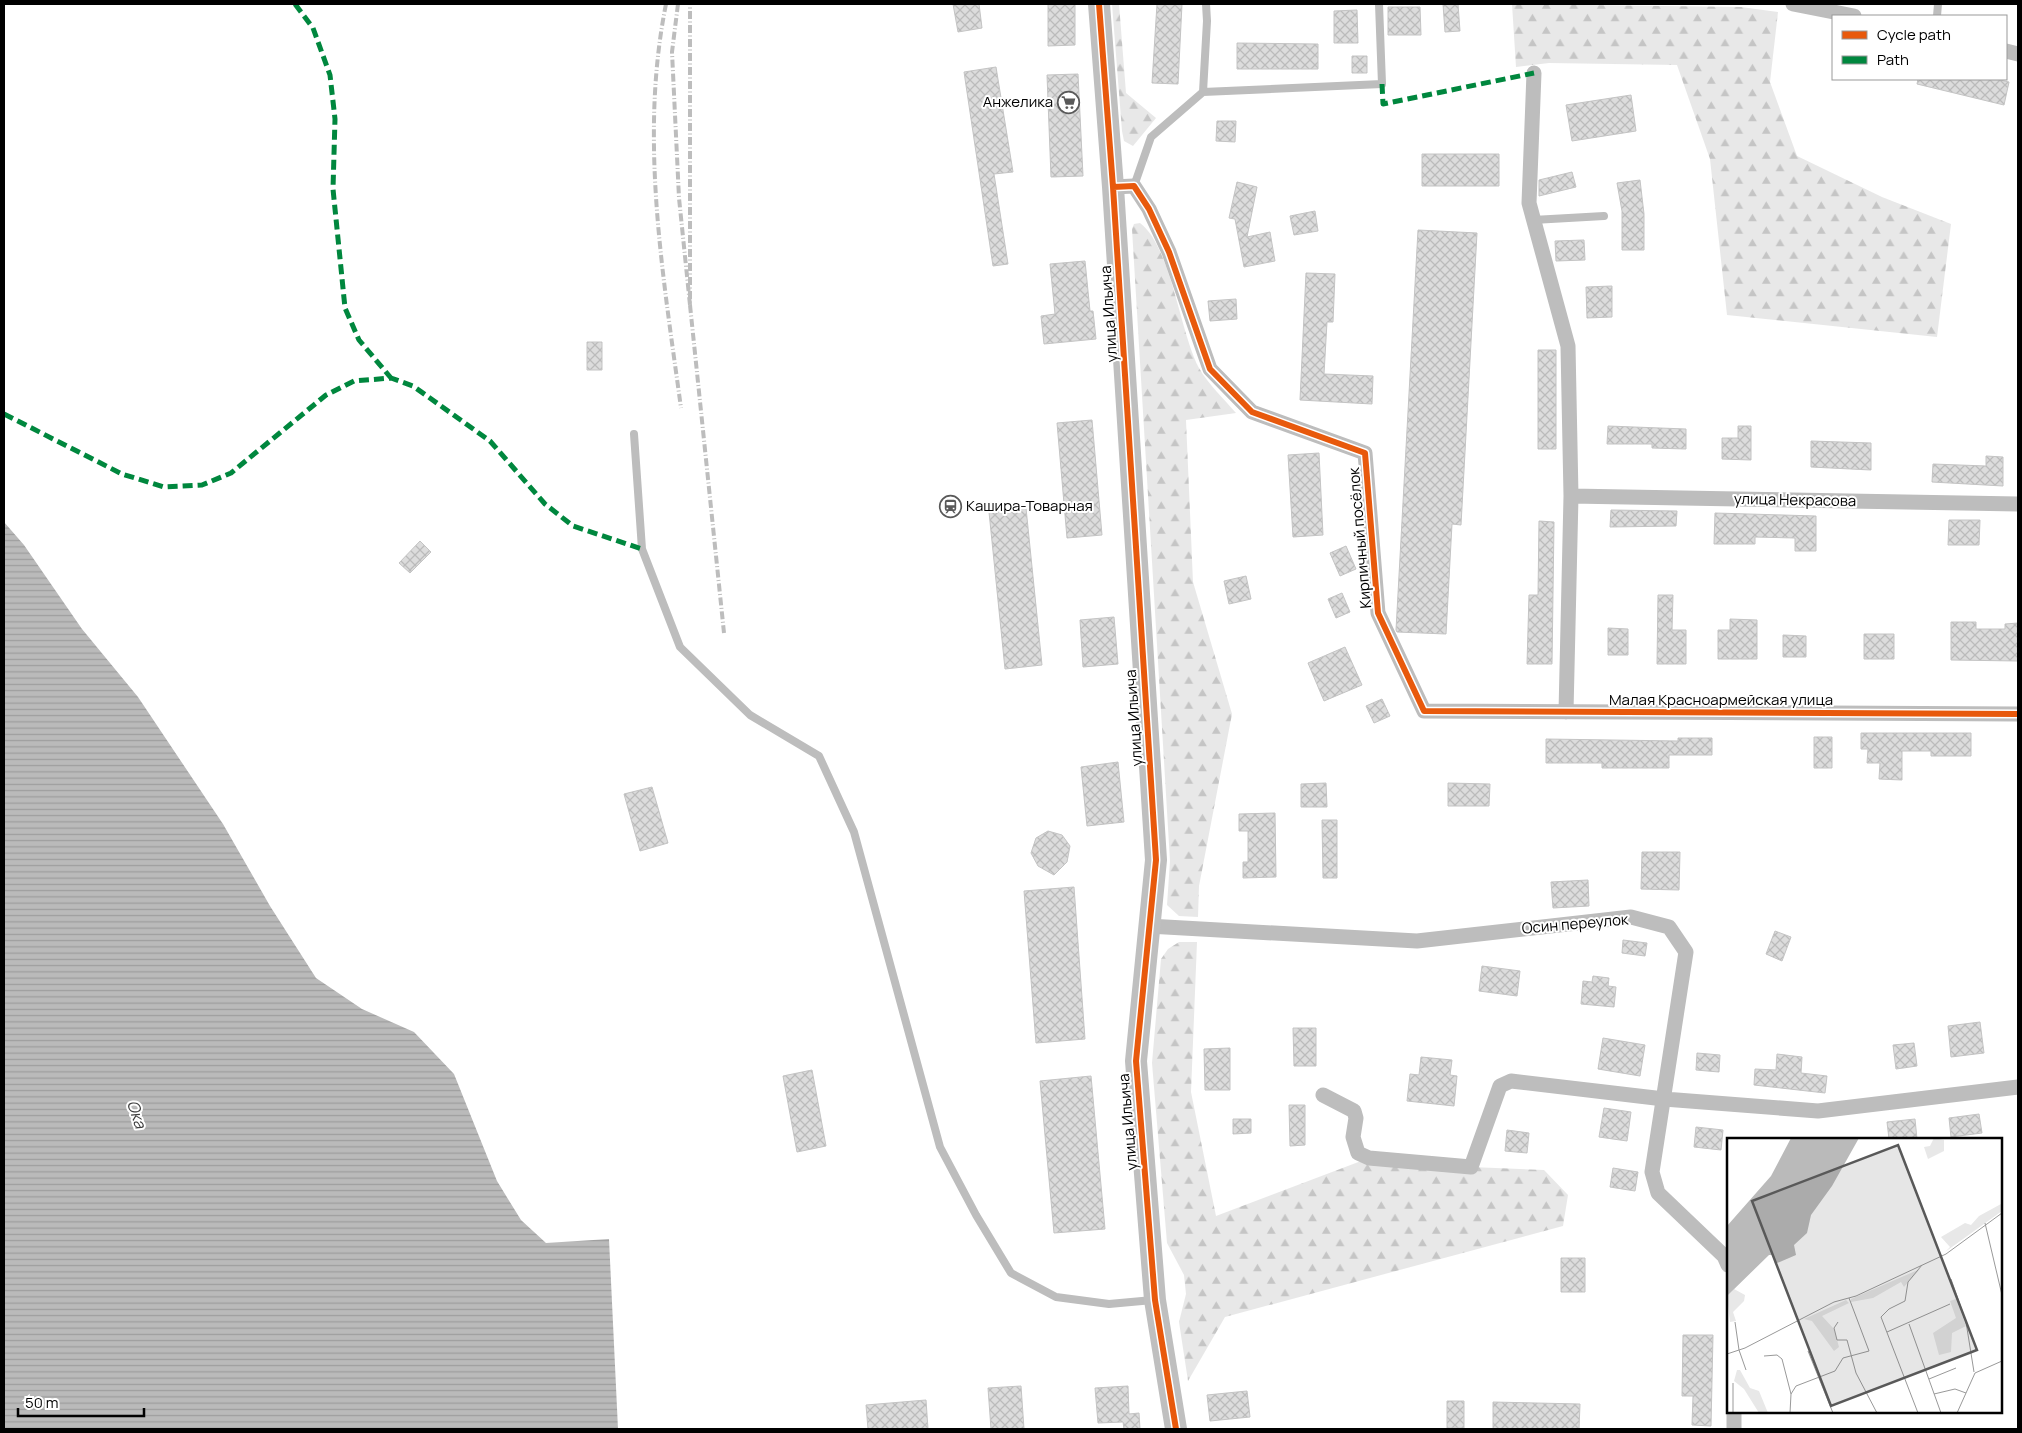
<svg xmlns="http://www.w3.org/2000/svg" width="2022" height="1433" font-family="Manrope,sans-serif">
<defs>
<pattern id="forest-firs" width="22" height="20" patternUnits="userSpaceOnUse" patternTransform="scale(1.25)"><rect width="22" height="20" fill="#e8e8e8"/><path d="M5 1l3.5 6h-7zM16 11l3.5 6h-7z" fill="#c5c5c5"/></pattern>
<pattern id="water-rules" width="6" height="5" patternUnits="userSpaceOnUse" patternTransform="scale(1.25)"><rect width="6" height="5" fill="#bababa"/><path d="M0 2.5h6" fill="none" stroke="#9e9e9e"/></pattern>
<pattern id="building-cross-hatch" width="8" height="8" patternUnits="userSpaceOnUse" patternTransform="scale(1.25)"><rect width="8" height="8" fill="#dcdcdc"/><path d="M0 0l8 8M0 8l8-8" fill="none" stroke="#bbb"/></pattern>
</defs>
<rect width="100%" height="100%" fill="#fff"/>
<!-- forest -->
<path fill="url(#forest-firs)" d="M1112,4H1119L1126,93L1156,118L1133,146L1124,141L1122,131Z
M1512,4L1741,7L1778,12L1770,82L1797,156L1882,197L1951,224L1937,337L1727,315L1710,159L1677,65L1549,63L1516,67Z
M1140,223C1171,246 1180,333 1199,368C1208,384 1224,399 1236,413L1186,420L1193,582L1232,714L1199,886L1198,917L1179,916L1167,905L1170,861L1132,229L1134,224Z
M1179,942H1197L1191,1092L1216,1216L1369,1158L1471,1167L1544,1170L1568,1195L1563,1226L1225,1317L1188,1381L1179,1322L1186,1294L1184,1275L1167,1243L1152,1063L1161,959L1168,949Z"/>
<!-- water -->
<path fill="url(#water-rules)" d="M4,522L24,545L82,629L138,697L223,824L270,906L316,978L362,1009L414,1032L454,1074L497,1181L521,1220L546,1243L609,1239L618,1429H4Z"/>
<!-- building -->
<path fill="url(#building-cross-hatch)" stroke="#c4c4c4" d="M953,4H979L982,28L958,32Z
M1048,4H1075V45L1048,46Z
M1157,4H1182L1178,84L1152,83Z
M1443,4H1458L1460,31L1445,32Z
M1388,7H1420L1421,35H1388Z
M1357,10L1358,43H1334V11Z
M1237,43L1318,44V69H1237Z
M1352,56H1367V73H1352Z
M996,67L1013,172L994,174L1008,264L993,266L964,72Z
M1078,74L1083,176L1051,177L1047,75Z
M1918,79H1995L2009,82L2004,105L1917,84Z
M1631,95L1636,131L1572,141L1566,105Z
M1217,121H1236L1235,142L1216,141Z
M1422,154H1499V186H1422Z
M1572,172L1576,187L1539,196V180Z
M1640,180L1644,214V250H1622V211L1617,183Z
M1237,182L1257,187L1247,237L1270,232L1275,261L1244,267L1235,219L1229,218Z
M1315,211L1318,231L1294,235L1290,216Z
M1418,230L1477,233L1461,525L1452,524L1446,634L1397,632L1396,630Z
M1584,240L1585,260L1556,261L1555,241Z
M1085,261L1090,311H1093L1096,339L1044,344L1041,316L1055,314L1050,264Z
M1306,273L1335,274L1333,322H1327L1324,374L1373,376L1372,404L1300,400Z
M1612,286V317L1587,318L1586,287Z
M1236,299L1237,319L1210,321L1208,301Z
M587,342H602V370H587Z
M1538,350H1556V449H1538Z
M1092,420L1102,535L1067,538L1057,423Z
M1608,426L1686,429V449L1652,448V444H1607Z
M1738,426H1751V460L1722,459V438H1738Z
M1811,441L1871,443V470L1811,467Z
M1319,453L1323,535L1293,537L1288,455Z
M1986,456L2003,457V486L1932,482L1933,464L1986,466Z
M1026,508L1042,665L1005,669L989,512Z
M1611,510L1677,511L1676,526L1610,527Z
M1715,513L1816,516V551H1795V538L1755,537V544H1714Z
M1949,520H1980L1979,545H1948Z
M1539,521L1554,522L1552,664H1527L1529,595H1538Z
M420,541L431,552L410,573L399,563Z
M1346,546L1356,569L1340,576L1330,553Z
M1246,576L1251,599L1229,604L1224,581Z
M1342,593L1350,612L1336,618L1328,599Z
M1658,595H1673L1672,630H1686V664H1657Z
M1114,617L1118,664L1083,667L1080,620Z
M1730,619L1757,620V659H1718V630H1730Z
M1951,622H1976V629H2005V624L2018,623V661L1951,660Z
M1608,628L1628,629V655H1608Z
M1864,634H1894V659H1864Z
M1783,635L1806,636V657H1783Z
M1345,647L1362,685L1324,701L1308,663Z
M1382,699L1390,716L1374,723L1366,706Z
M1861,733H1971V756H1931V751H1902V780L1879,779L1880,763H1867L1868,749H1861Z
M1814,737H1832V768H1814Z
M1678,738H1712V755H1669V768H1602V763H1546V739L1678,741Z
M1118,762L1124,822L1087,826L1081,767Z
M1326,783L1327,807H1301V784Z
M1448,783L1490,784L1489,806H1448Z
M652,787L668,843L640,851L624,794Z
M1275,813L1276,877L1243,878V862H1248V831H1239V814Z
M1322,820H1337V878H1323Z
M1048,831L1062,835L1070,846L1067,862L1054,875L1038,866L1031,853L1036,838Z
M1642,852H1680L1679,890L1641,889Z
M1588,880L1589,906L1553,908L1551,882Z
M1074,887L1085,1039L1036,1043L1024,891Z
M1775,931L1791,937L1782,961L1766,954Z
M1623,940L1647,943L1645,956L1622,953Z
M1482,966L1520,971L1517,996L1479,991Z
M1593,976L1609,978L1608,986L1616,987L1614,1007L1581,1004L1583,981L1592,982Z
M1980,1022L1984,1053L1951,1057L1948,1026Z
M1293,1028H1316V1066H1294Z
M1603,1038L1645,1045L1640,1076L1598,1069Z
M1914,1043L1917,1066L1896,1069L1893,1045Z
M1230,1048V1090H1205L1204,1049Z
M1697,1053L1720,1055L1719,1072L1696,1070Z
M1777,1054L1802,1057L1801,1073L1827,1076L1825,1093L1754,1085L1755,1069L1776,1070Z
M1421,1057L1452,1060L1450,1075L1457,1076L1454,1106L1407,1101L1410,1074L1419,1075Z
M812,1070L826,1146L797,1152L783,1076Z
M1091,1076L1105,1229L1054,1233L1040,1081Z
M1289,1105H1305V1145L1290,1146Z
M1604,1108L1631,1112L1627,1141L1599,1137Z
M1979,1114L1982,1133L1951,1137L1949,1118Z
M1233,1119H1251V1133L1233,1134Z
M1915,1119L1917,1139H1889L1887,1122Z
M1696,1127L1723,1130L1721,1150L1694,1147Z
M1507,1130L1529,1133L1527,1153L1505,1151Z
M1613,1168L1638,1172L1635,1191L1610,1187Z
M1561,1258H1585V1292H1561Z
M1683,1335H1713L1711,1426L1692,1425L1693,1396H1682Z
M1021,1386L1024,1429H991L988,1388Z
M1128,1386L1129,1414L1139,1413L1140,1429H1124L1123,1422L1098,1423L1095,1388Z
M1247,1391L1250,1417L1210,1421L1207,1395Z
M926,1400L928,1429H868L866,1405Z
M1447,1401H1464V1428H1447Z
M1493,1402L1580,1404L1579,1429H1493Z"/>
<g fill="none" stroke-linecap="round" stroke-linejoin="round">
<!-- lane -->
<path stroke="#bdbdbd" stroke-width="8" d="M1937,16L1938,4
M1203,92L1207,21L1206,4
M1134,186L1151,137L1203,92L1382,84L1379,4
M1533,220L1604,216
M634,434L642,549L680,647L750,715L819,756L854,832L940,1147L976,1215L1011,1273L1056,1297L1109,1304L1153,1300"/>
<!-- street -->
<path stroke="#bdbdbd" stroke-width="15" d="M1793,4L1854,16
M2006,51L2018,54
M1534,73L1529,203L1568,346L1571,496L1566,712
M1113,187L1134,186L1149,209L1169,252L1210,369L1252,412L1365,453L1378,613L1424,711L2018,714
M1571,496L2018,504
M1148,926L1417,941L1631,917L1669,927L1686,952L1652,1172L1658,1193L1724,1256L1728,1265
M1323,1095L1354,1111L1356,1118L1353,1137L1358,1153L1369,1158L1471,1167L1500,1086L1511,1081L1664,1099L1818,1111L2018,1087
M1734,1429V1412"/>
<!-- secondary -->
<path stroke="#bfbfbf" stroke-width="22" d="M1099,4L1113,187L1156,860L1136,1061L1155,1300L1176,1429"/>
<!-- rail -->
<path stroke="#bdbdbd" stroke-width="4" stroke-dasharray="8 2.5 1 2.5" stroke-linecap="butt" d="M666,4C639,138 663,275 681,408
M678,4L672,52L679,198L690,305V4
M690,305L724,633"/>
<!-- quiet -->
<path stroke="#00873e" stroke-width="5" stroke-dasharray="10 5" stroke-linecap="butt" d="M295,4L313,28L330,75L335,119L333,189L345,308L359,340L391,378
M1382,84L1383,104L1534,73
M4,414L122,474L164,487L202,485L231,473L326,395L354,381L391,378L413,386L490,441L545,504L573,526L642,549"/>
<defs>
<path id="cycleway" d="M1099,4L1113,187L1156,860L1136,1061L1155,1300L1176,1429
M1113,187L1134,186L1149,209L1169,252L1210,369L1252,412L1365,453L1378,613L1424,711L2018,714"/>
</defs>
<!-- cycleway casing -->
<use href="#cycleway" stroke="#fff" stroke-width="9"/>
<!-- cycleway -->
<use href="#cycleway" stroke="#e8590c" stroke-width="6"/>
</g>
<!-- icons -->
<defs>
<symbol id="supermarket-ring" viewBox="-11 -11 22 22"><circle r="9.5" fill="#fff" stroke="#595959" stroke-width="1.5"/><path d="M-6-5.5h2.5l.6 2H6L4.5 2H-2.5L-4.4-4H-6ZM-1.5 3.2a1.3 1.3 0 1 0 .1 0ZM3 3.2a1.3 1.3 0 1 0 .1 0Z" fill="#595959"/></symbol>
<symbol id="station-ring" viewBox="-11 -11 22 22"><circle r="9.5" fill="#fff" stroke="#595959" stroke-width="1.5"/><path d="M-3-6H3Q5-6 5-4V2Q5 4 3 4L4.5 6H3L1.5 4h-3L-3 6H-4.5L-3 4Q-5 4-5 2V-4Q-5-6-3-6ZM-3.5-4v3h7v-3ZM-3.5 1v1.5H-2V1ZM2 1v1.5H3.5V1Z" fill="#595959"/></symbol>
</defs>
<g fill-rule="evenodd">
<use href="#supermarket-ring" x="1056" y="90" width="25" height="25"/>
<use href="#station-ring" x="938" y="494" width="25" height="25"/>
</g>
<g text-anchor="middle" stroke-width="4" stroke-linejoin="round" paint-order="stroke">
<!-- poi labels -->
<g font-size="15" fill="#000" stroke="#fff" text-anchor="end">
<text x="1053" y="107">Анжелика</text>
<text x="966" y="511" text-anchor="start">Кашира-Товарная</text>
</g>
<!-- street labels -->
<g font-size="15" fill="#000" stroke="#fff">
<text transform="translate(1109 314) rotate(-94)" y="5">улица Ильича</text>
<text transform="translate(1795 500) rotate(1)" y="5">улица Некрасова</text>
<text transform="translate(1360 538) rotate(-95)" y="5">Кирпичный посёлок</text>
<text x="1721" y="705">Малая Красноармейская улица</text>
<text transform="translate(1134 718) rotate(-94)" y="5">улица Ильича</text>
<text transform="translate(1575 924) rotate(-5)" y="5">Осин переулок</text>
<text transform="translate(1128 1122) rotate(-95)" y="5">улица Ильича</text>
</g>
<!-- water labels -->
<g font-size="16" font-style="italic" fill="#3e3e3e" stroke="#fff">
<text transform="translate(137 1114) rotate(71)" y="6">Ока</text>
</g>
</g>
<!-- overview -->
<g transform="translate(1727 1138)">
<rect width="275" height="275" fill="#fff"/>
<path d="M207,0L217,2V13L201,21L197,9L203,8ZM274,66L275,73L218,114L223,109L214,99L238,85L244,87L252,78ZM193,131L177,149L174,144L146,160L124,164V161ZM7,151L18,157L17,163L6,174L9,183L3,184L0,158ZM229,161L239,188L225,195L224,214L212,217L206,195L229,180L223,163ZM119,162L122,165L95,178L107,191L112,209L107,213L85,183L77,181ZM10,232H13L23,250L32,253L41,275H32L17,251L7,243Z" fill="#e8e8e8"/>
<path d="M64,0H132L105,48L84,77L80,95L67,107L69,117L48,126L46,117H42L0,158V88L44,38Z" fill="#bababa"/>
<path fill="none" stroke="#999" stroke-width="1" d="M258,85L275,157M224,141L239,184L247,234M8,184L12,212L19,232M111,184L107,190L110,202H120L129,235L150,275M182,186L214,275M160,194L223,166M81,213L106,275M0,216L18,210L107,164L129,158L219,116L275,75M37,218L50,217L55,221L64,256L63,275M202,241L229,230M6,245V275M64,256L69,248L108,233L116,220L142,213L122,160M207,256L228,251L239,255M191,275L154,179L162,171L178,163L181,144L195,127M230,275L248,235L275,223"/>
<path fill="#595959" fill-opacity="0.15" stroke="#595959" stroke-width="2.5" d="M171,7L250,212L104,268L25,63Z"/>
<rect width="275" height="275" fill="none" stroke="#000" stroke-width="2.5"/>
</g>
<!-- border -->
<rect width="2022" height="1433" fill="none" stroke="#000000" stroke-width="10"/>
<!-- legend -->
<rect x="1832" y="15" width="175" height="65" fill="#ffffff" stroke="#999999"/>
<rect x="1842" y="31" width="25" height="8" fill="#e8590c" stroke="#999999"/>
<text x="1877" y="40" font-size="15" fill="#000000">Cycle path</text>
<rect x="1842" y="56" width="25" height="8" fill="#00873e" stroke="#999999"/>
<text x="1877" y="65" font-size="15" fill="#000000">Path</text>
<!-- scale -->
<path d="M18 1408v8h126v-8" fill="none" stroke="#000000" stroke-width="2.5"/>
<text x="25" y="1408" font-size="15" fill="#000000" stroke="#ffffff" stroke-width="4" paint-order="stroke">50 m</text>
</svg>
